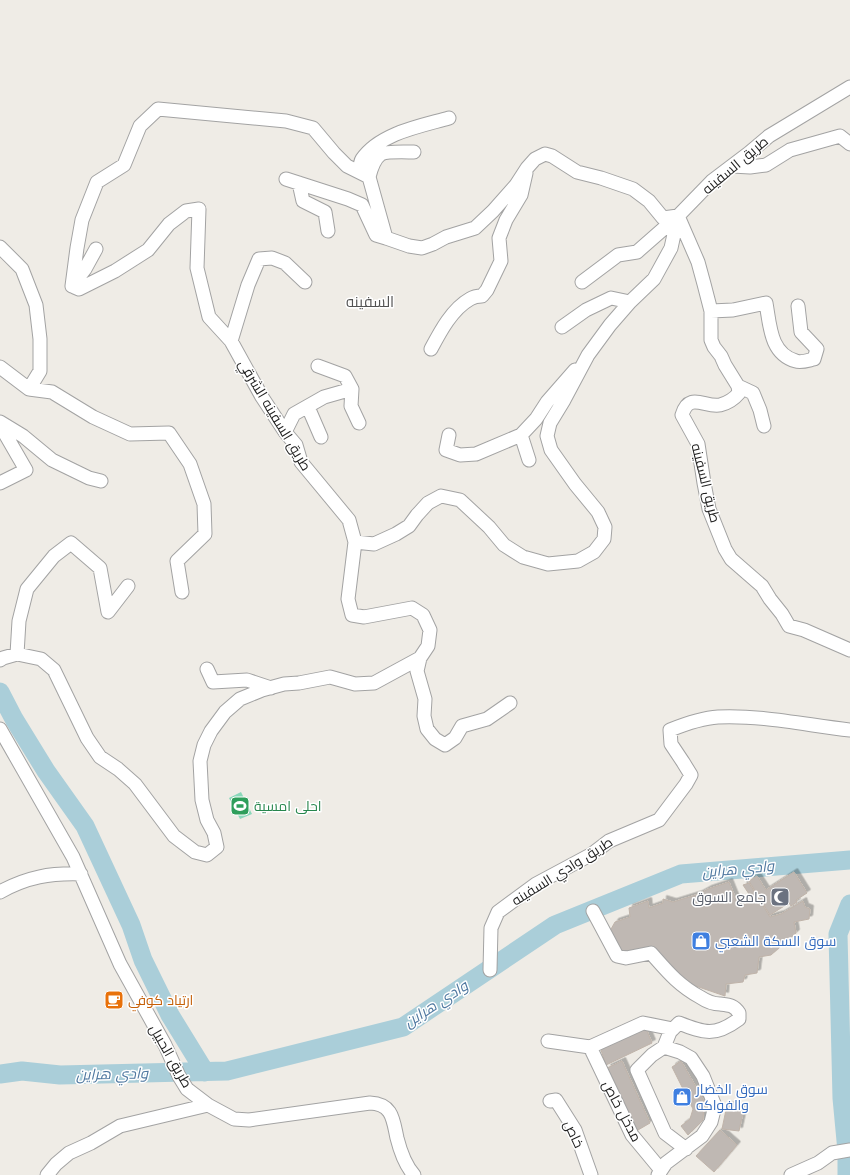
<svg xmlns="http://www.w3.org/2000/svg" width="850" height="1175" font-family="Jost,Cairo,sans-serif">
<defs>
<filter id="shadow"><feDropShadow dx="3.5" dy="-3.5" stdDeviation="0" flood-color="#0004"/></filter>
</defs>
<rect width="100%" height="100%" fill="#efece6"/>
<!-- pitch -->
<path fill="#8ad8ba" d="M241,792L252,814L240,819L229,798Z"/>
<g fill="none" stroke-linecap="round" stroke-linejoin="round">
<!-- river -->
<path stroke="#aaced9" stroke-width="19" d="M0,692L14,719L46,771L85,826L131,925L143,960L170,1015L205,1072
M0,1074L22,1071L60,1075L227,1071L403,1027L555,925L681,874L850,860
M847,1175V1151L842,1098L838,934L850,904"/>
</g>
<!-- building -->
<path fill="#bfb8b3" stroke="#bfb3a9" filter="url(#shadow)" d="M794,872L807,893L796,900L797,902L791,906L789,903L770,915L749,881L757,876L766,890Z
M729,882L739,907L753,900L743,885L749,883L770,917L781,914L803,901L805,907L810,909L809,919L794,922L796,933L771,955L759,957L757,973L745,975L743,982L726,984L725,996L687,983L638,953H621L610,931L615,922L630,917L629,908L648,901L649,908L663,903V899L673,902L699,894L708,889Z
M645,1026L652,1043L606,1065L600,1047Z
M622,1061L650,1123L638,1130L630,1122L607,1068Z
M681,1061L704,1101L703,1120L688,1135L681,1126L690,1119L693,1109L672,1067Z
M727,1105L744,1108L739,1131L722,1129Z
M720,1130L737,1145L714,1172L696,1156Z"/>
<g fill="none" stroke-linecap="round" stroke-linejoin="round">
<defs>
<path id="minor" d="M850,87L769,136L749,153L712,181L678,216L698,262L704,284L711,311V340L714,347L721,356L725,365L738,386L739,393C734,399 728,403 720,405C705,408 689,391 682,415L698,444L704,483L709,509L725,549L731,559L762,586L770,599L782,614L789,626L804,630L850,650
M732,166L750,167L766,165L790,150L840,136L850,144
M360,171C360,167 360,162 362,159C380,133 421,126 449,118
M369,177C371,169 374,159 381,154C387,151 406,152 414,152
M286,179L348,199L362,205L376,235L386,238
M299,183L303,201L325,212L328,231
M0,247L22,269L36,305L40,339V371L29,389
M582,282L618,255L637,252L678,216
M72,286L85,269L96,249
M711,311L733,310L766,303C770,325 770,354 796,361C801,363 809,360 814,359L817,349L801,332L798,306
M562,327L586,310L611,298L630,302
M231,341L248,285L259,259L272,258L285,263L305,282
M431,349C440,332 452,309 470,299C473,297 478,296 482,296L487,290L501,261L499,238L506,220L521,195L526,173
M0,367L29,389L52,392L93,417L130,434L169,433L190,464L204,504L205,534L177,561L182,592
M738,386L753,393L760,410L764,426
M352,389L351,406L359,423
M308,407L321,437
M0,422L23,436L52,460L89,478L101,481
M0,425L26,470L0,483
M285,432L294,414L324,397L352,389L345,376L318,366
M449,435L446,450L460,455L476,454L521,435L536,419L547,402L575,370
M521,435L529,460
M355,542L374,544L396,534L409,526L417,515L428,503L441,496L460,500L489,527L504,545L523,557L548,564L578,561L594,552L604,539L605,527L598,512L575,484L551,450L547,436L550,423L564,400L588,355L610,325L630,302L654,279L671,248L678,216
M17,654L19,621L27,589L54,556L71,543L100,568L108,612L128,586
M420,658L417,671L425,699L424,716L427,729L435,739L445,745L455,738L462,726L487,719L510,703
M0,660L3,658L17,654L41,659L54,670L87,738L100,757L118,769L135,784L174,836L195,852L207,855L217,847L214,833L207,820L202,800L200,761L204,745L211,731L225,712L240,699L262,690L284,684L299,683L330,677L355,684L374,683L420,658L428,646L430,630L423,615L412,608L364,617L352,615L348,599L355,542L349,520L301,462L296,445L285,432L262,397L231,341L209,317L197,268L199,209L186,211L169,224L148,250L115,271L79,289L72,286L77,248L82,220L97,182L124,165L140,126L158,109L286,121L313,128L334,153L347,166L369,177L386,238L409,246L422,248L433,244L446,237L475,228L493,211L516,185L527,168L535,159L545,154L552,156L577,172L601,178L633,189L649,201L663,218L678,216
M207,669L213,682L247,680L271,688
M0,729L73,857L120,964L165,1045L179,1076L187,1089L208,1105L234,1119L249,1120L370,1103C393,1104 393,1120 397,1138C400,1150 406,1166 414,1175
M0,892C27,877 50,873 81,874
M593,911L617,956L626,958L651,953C667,971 678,985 700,997C706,1001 713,1004 720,1004C729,1005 734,1005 739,1013V1019C715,1037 704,1033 679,1023L670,1032L664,1047
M490,970L491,928L498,912L536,884L592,854L609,841L659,820L686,784L691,775L683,762L671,744L670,730C685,724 701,718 718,717C762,715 806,725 850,730
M548,1041L590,1047L643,1023L673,1029
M590,1047L632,1135L661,1170
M550,1101L556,1100L575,1130L591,1175
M47,1175L56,1164L69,1153L91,1143L120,1126L208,1105
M658,1175L666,1163L702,1136L711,1122L715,1106L703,1076L691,1058L680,1052L664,1047L652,1055L637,1070L665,1133L686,1149
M791,1175L818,1163L832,1153L850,1150"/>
</defs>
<!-- minor casing -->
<use href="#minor" stroke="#a3a3a3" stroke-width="15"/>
<!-- minor -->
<use href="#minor" stroke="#fff" stroke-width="13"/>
</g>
<!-- icons -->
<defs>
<symbol id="stadium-square" viewBox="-11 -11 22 22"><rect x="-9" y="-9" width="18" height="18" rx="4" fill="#2e9e5b" stroke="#fff"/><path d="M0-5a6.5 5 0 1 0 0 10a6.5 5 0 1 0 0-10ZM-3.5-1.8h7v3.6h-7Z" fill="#fff"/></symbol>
<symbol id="mosque-square" viewBox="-11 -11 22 22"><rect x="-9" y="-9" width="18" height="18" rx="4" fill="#6b7280" stroke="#fff"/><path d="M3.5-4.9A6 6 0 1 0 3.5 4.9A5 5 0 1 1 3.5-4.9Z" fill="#fff"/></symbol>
<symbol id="shop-square" viewBox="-11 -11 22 22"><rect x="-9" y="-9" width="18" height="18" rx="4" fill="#3f7fe0" stroke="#fff"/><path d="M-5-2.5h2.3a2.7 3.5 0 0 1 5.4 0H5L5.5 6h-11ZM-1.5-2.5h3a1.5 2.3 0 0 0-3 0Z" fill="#fff"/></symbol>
<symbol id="cafe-square" viewBox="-11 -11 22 22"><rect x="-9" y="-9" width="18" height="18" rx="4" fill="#e8710a" stroke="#fff"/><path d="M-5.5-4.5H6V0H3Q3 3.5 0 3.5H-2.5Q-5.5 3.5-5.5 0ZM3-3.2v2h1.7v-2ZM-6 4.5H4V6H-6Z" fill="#fff"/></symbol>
</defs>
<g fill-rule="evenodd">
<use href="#stadium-square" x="229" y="795" width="22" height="22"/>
<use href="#mosque-square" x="769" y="886" width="22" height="22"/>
<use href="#shop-square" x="690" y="930" width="22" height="22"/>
<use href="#cafe-square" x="103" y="989" width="22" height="22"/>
<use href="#shop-square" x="671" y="1086" width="22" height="22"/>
</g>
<g text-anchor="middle" stroke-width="3" stroke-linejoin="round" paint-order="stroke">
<!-- street labels -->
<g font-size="14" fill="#1f1f1f" stroke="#fff">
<text transform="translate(735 165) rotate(-40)" y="5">طريق السفينه</text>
<text transform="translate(275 415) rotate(59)" y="5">طريق السفينه الشرقي</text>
<text transform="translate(706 483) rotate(76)" y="5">طريق السفينه</text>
<text transform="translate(562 871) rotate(-32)" y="5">طريق وادي السفينه</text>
<text transform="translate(171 1056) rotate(60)" y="5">طريق الحبيل</text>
<text transform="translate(622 1111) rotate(62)" y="5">مدخل خاص</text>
<text transform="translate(574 1134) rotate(65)" y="5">خاص</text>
</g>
<!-- leisure labels -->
<g font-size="14" fill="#27864d" stroke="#fff" text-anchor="start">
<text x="254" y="811">احلى امسية</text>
</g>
<!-- worship labels -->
<g font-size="14" fill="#5b616d" stroke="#fff" text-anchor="end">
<text x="766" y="902">جامع السوق</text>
</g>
<!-- shop labels -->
<g font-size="14" fill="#366cbe" stroke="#fff" text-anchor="start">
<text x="715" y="946">سوق السكة الشعبي</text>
<text x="696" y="1094">سوق الخضار<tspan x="696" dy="16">والفواكه</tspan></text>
</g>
<!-- food labels -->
<g font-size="14" fill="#c56008" stroke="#fff" text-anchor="start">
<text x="128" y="1005">ارتياد كوفي</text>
</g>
<!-- neighbourhood labels -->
<g font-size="15" fill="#525252" stroke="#fff">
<text x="370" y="307">السفينه</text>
</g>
<!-- water labels -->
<g font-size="15" font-style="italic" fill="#4f78a0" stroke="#fff">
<text transform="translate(738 869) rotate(-5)" y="5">وادي هراين</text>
<text transform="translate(436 1004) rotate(-33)" y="5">وادي هراين</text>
<text transform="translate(112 1074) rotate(-1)" y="5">وادي هراين</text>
</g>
</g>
</svg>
